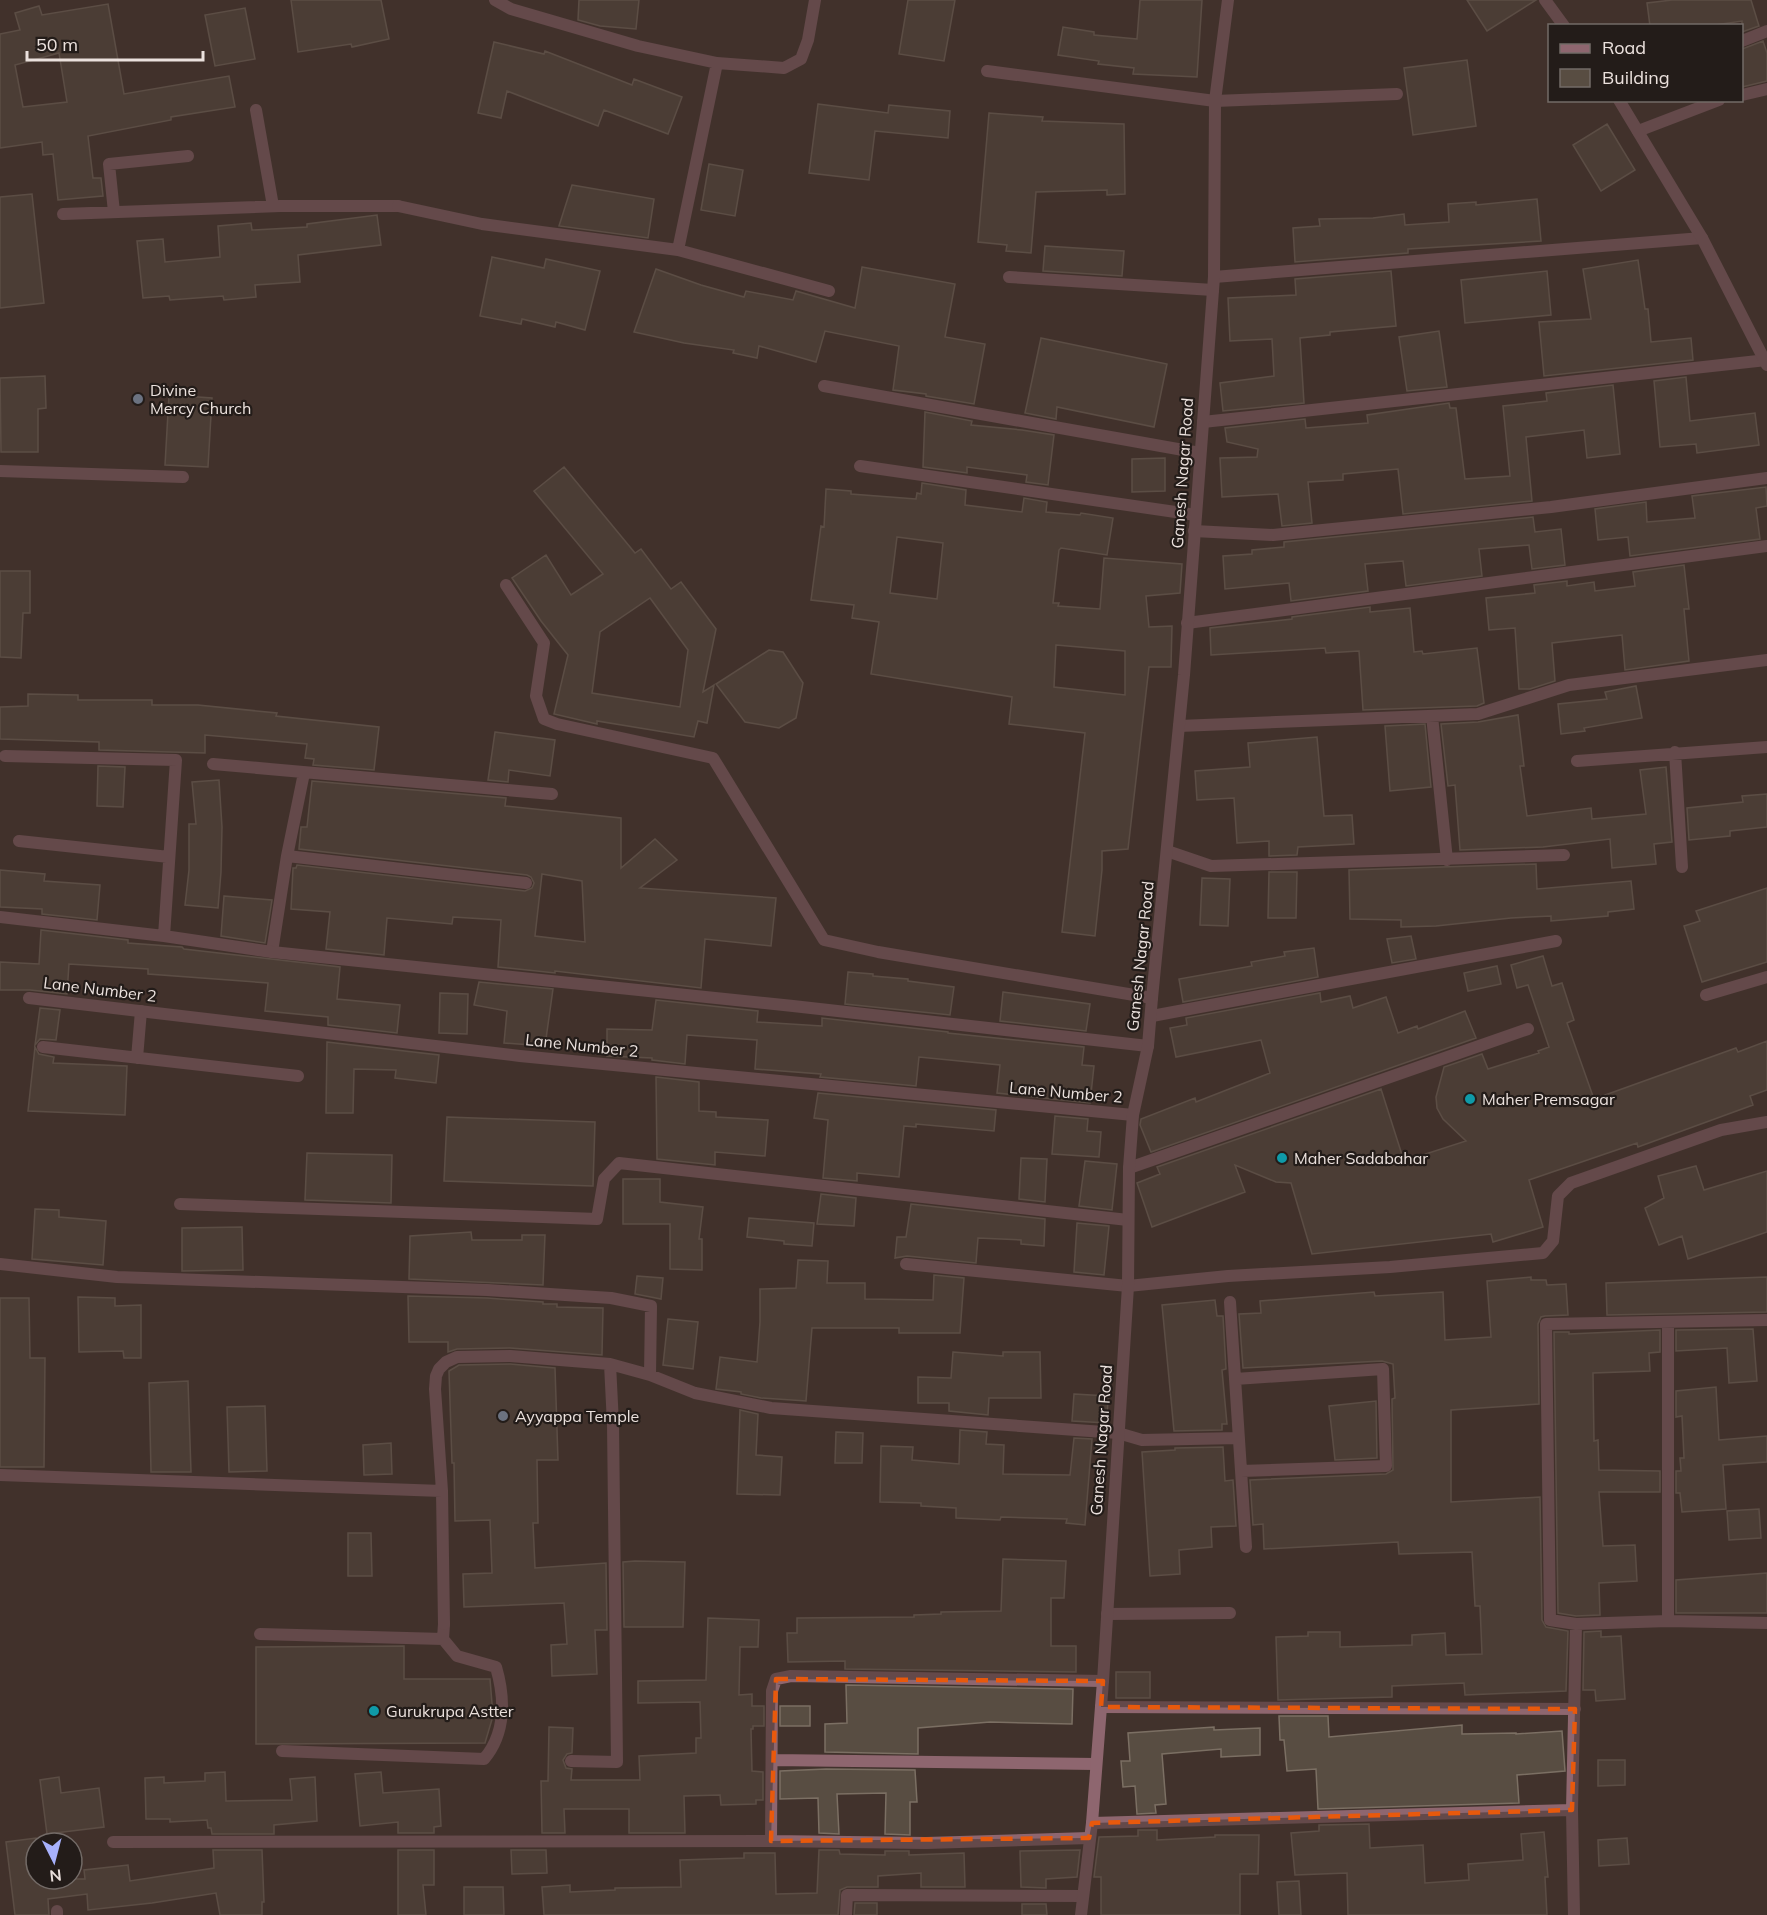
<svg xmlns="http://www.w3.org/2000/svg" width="1767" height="1915" font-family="Mulish,sans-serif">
<rect width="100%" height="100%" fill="#41322c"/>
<!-- building -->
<path fill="#584d42" stroke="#7b6f63" stroke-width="1.5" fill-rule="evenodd" d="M291,0H381L389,39L352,47L351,44L298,52Z
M579,0H639L636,29L600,26L578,20Z
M908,0H955L944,61L899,54Z
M1140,0H1202L1197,77L1133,74L1134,68L1098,64L1099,61L1058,55L1063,27L1094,32V35L1137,39Z
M1467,0H1536L1487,31Z
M1672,0H1751L1759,26L1742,32V21L1708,26H1650L1647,3Z
M108,4L124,94L229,76L235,107L171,117V120L88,136L93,178H101L103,196L58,200L53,154L43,155L42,142L0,148V34L20,30L15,13L39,6L42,15ZM59,53L67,102L23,107L15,65Z
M245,8L255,59L215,66L205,15Z
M1763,41L1767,53V81L1742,87V49Z
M494,42L544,54L545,51L632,85L634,79L682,97L668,134L604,110L598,126L507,91L501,118L478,113Z
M1467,60L1476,126L1413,135L1404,68Z
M818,104L888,113L889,105L950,111L948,138L875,131L869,180L809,173Z
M989,113L1043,117L1042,121L1124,124L1125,194L1107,195V190L1036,192L1031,253L1006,251L1007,245L978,242Z
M1607,124L1635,170L1601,191L1573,145Z
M709,164L743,170L735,216L701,210Z
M572,185L654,199L648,238L559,226Z
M32,194L44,303L0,308V197Z
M1537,199L1541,241L1408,249V253L1295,262L1293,228L1320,226L1319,219L1373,218L1404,214L1405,225L1449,222L1448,204L1476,202V205Z
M377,215L381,245L298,255L300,282L255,285L256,297L224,300L223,296L170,300L169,296L143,298L137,241L163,239L165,262L220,257L218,226L251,223L252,230L307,227V224Z
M1045,246L1124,251L1122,276L1043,271Z
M492,257L544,268L546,259L600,271L585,330L556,322L555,327L522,319L521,324L480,316Z
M1638,260L1645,309H1648L1651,342L1691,338L1693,360L1544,376L1539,322L1591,319L1583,269Z
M862,267L955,284L945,337L985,344L974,404L926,396V394L893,390L899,346L825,331L816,362L759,346L757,358L733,353L734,350L684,343L634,332L656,269L701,285L744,297L746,291L793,300L796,291L855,308Z
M1391,271L1396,326L1330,332V335L1300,338L1304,403L1223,411L1220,383L1274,376L1272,339L1230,341L1228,298L1296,295L1295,279Z
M1547,271L1551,315L1465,323L1461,280Z
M1439,331L1447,387L1407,391L1399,337Z
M1041,338L1167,364L1154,427L1057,407L1056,419L1025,413Z
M45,376L46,408L38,409V452H1L0,378Z
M1686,377L1690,421L1755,413L1759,445L1697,453L1696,444L1660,447L1654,381Z
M1613,385L1620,454L1587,458L1584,430L1526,437L1532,501L1403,514L1398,469L1343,474V480L1308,482L1312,523L1282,526L1278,494L1222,497L1220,458L1257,457L1258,449L1227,442L1225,428L1305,419L1306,428L1368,423L1367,415L1449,403L1450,408H1456L1465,479L1510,476L1503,406L1547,401L1546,393Z
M169,395L212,398L208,467L165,465Z
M925,412L972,421L971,425L1022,430L1054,435L1048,485L1026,482L1027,475L967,467V473L923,467Z
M1165,458V491L1132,492V459Z
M564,467L635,553L641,549L671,589L681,582L716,629L703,692L714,685L707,723L698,721L694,737L597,721V724L554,714L568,655L541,621L512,578L546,555L571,595L603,574L534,491ZM650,598L688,650L680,707L592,693L600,632Z
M922,483L966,490L965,505L1022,512L1024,498L1047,502L1046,512L1080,515L1081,513L1113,518L1107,555L1061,548L1059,550L1053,603H1059L1058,606L1100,609L1104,558L1182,564L1180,593L1146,596L1149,627L1172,626L1171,667H1149L1128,849L1102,851V870L1095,936L1062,932L1085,733L1009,724L1012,697L871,674L879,622L852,618L854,605L811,600L821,526L824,527L826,489L851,491V494L916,499L917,493L921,494ZM897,537L943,543L937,599L890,593ZM1056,645L1125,651V695L1054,687Z
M1766,487L1767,506L1756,508L1760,539L1630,556L1628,537L1598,540L1595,509L1646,502L1647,522L1695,518L1692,496Z
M1533,517L1535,532L1561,529L1565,565L1532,569L1529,545L1479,549L1482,576L1406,586L1403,561L1365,564L1368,591L1291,601L1289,583L1225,589L1223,556L1252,554V550L1284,547V542Z
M1684,565L1689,609H1684L1689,661L1625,670L1622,635L1552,643L1555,681L1530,689H1519L1515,628L1489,630L1486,598L1535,593L1534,585L1567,581V586L1594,582L1595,591L1635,586L1633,572Z
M0,571H30V613H23L21,658L0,657Z
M1370,607V612L1410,608L1414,652L1422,651L1423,654L1477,648L1484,703L1477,706L1363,710L1359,651L1326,653L1325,648L1211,655L1210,628L1292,619V617Z
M769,650L783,652L803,683L796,718L779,728L745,722L716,684Z
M1636,686L1642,718L1584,728L1585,731L1561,734L1558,704L1607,699L1605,692Z
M28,694L78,695V700H152V705H198L277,713L276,716L379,727L374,770L313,765L314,759L305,758L307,744L205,735V753L99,750V742L0,739V707L28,706Z
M1518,715L1524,766H1520L1527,816L1591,808L1592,819L1646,814L1640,770L1666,767L1672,842L1654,844L1656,864L1612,868L1610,839L1543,847L1460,850L1455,785L1448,786L1441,724L1478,722Z
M1425,724L1431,787L1390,791L1385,726Z
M495,732L555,740L550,776L509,770L508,782L488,780Z
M1317,737L1324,816L1352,815L1354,844L1298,847L1297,855L1269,856V841L1237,843L1234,798L1197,800L1195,771L1250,767L1248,743Z
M98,766L125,767L123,807L97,806Z
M219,780L222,827L221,872L218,908L185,905L189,870V824H196L192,782Z
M312,781L506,798L505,806L621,818V868L655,839L677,860L640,888L776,898L771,946L705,939L701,988L555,971V973L498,967L501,920L453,917L452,924L387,918L384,955L326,949L330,912L291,909L293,868H296L297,865L525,891L532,888L534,883L531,877L527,875L299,849L301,827H307ZM542,874L582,881L585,942L535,936Z
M1767,794V827L1730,831V836L1689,840L1687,808L1743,802L1742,796Z
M1536,864L1537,889L1631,881L1634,909L1608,912V916L1551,921V916L1511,918L1436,926L1401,927V920L1350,919L1349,870Z
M0,870L45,874L44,881L100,885L97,920L42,914V909L0,907Z
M1269,872H1297L1296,918H1268Z
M1202,878L1230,879L1228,926L1200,925Z
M1767,888V962L1702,982L1684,926L1700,921L1696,911Z
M224,896L272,900L265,943L221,936Z
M41,930L128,940V943L182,947L184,949L340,967L337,999L400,1005L397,1033L328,1025V1017L265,1011L268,983L148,974V969L69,964L67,994L30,990H0V962L39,964Z
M1411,936L1416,959L1392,963L1387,939Z
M1314,948L1318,977L1183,1002L1179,979L1252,966L1251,962L1285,956L1284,952Z
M1543,956L1552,986L1562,983L1574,1020L1567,1023L1594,1099L1736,1048L1738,1052L1767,1041V1090L1750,1096L1753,1105L1638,1147L1637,1143L1529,1180L1543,1227L1493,1242L1491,1234L1312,1254L1291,1183L1276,1182L1235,1165L1245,1192L1152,1227L1137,1183L1160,1174L1157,1167L1381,1089L1404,1161L1466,1141L1443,1119L1437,1108L1436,1097L1444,1067L1482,1054L1488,1069L1539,1053L1538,1051L1549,1047L1528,985L1517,988L1511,965Z
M1497,966L1501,984L1468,991L1464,973Z
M848,972L873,974V976L908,979V981L954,987L950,1015L845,1004Z
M479,982L553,989L545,1046L504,1043L507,1011L474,1005Z
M1003,992L1090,1004L1086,1031L1000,1021Z
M440,993L468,994L467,1034L439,1033Z
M1320,993L1321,1002L1350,996L1353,1008L1386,997L1398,1033L1417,1026L1418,1029L1465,1011L1476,1038L1151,1152L1140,1125L1141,1119L1195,1098L1196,1102L1270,1073L1261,1040L1176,1057L1170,1028L1187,1025L1186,1018Z
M656,1000L758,1011L757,1022L822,1026V1018L948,1032V1033L1084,1047L1082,1065L1094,1066L1090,1103L997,1093L1000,1065L919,1057L916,1086L820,1077L821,1074L755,1069L757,1040L687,1035L685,1064L652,1060V1058L607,1056V1029L652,1030Z
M40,1008L60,1010L56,1040L40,1039L35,1045Z
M327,1042L439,1055L436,1083L395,1078L396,1070L354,1069L353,1113H326Z
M35,1047L39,1054L54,1057L53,1063L127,1066L125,1115L28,1111Z
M656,1077L699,1082V1111L716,1112V1117L768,1120L765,1156L715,1152V1165L657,1159Z
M818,1093L996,1110L994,1131L916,1124V1127L904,1126L899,1177L857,1173V1181L823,1178L828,1120L814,1118Z
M1055,1116L1088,1119L1087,1131L1101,1132L1099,1157L1052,1154Z
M447,1117L595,1122L593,1186L444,1181Z
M307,1153L392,1155L391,1203L305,1200Z
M1021,1158L1047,1159L1045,1202L1019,1199Z
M1085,1161L1117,1164L1112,1210L1079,1206Z
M1696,1166L1704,1190L1767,1171V1232L1688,1259L1682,1236L1659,1245L1645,1208L1664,1198L1658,1176Z
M623,1179H660V1202L703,1207L699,1239H702V1270L670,1269V1224H623Z
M821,1194L856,1198L854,1226L817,1224Z
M911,1204L1045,1219L1044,1246L1021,1244V1240L978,1238L976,1263L907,1256L895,1258L897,1237H906Z
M35,1209L59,1210V1217L106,1221L103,1265L32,1259Z
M749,1218L814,1223L812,1246L784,1244V1241L747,1237Z
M1077,1223L1109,1226L1104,1275L1074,1272Z
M242,1227L243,1270L182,1271V1228Z
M471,1232L472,1240H522V1235H545L543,1285L409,1279L410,1236Z
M798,1260L828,1261L827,1283H865V1299L933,1300L934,1275L964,1278L960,1333H899V1328H812L806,1401L761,1398L741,1394V1392L716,1389L720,1357L757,1362L760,1322V1289L796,1288Z
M637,1276L663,1278L661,1299L635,1294Z
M1531,1277V1280H1546L1547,1285L1566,1284L1568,1315L1545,1316L1541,1317L1538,1324L1539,1404L1451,1410V1502L1540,1497L1542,1620L1546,1627L1568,1631L1566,1691L1465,1695L1464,1683L1392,1686V1697L1278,1700L1276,1637L1308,1636V1632H1340V1647L1412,1645V1635L1445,1633L1446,1655L1482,1654L1480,1606H1475L1472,1552L1399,1554L1398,1542L1264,1549L1263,1524L1253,1525L1250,1480L1386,1474L1393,1470L1392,1399L1395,1398L1393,1364L1382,1361L1243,1368L1239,1314L1261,1313L1260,1301L1374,1292L1375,1296L1443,1292L1445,1340L1491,1337L1487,1281Z
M1767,1277V1312L1607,1315L1606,1283Z
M408,1296L487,1298L543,1302V1304H557V1307L603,1308L602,1355L510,1348L457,1349L448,1352V1342H409Z
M78,1297L115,1298V1306L141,1305V1358H124L123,1351L79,1352Z
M0,1298H29L30,1358H45L44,1467H0Z
M1215,1300L1217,1316H1223L1226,1369L1222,1370L1227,1424H1222V1430L1174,1431L1162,1305Z
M668,1319L698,1322L693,1369L663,1365Z
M1753,1329L1757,1381L1729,1383L1727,1348L1676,1351V1330Z
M1660,1330V1352L1649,1353L1650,1371L1593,1373L1594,1441L1598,1440L1599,1470L1660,1471V1492H1599L1603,1546L1635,1545L1637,1581L1599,1583L1600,1615L1576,1616L1558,1613L1554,1332H1569V1334Z
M953,1352L1003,1356V1352H1040L1041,1398H989L988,1415L949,1411V1403H918V1377L951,1378Z
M510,1364L555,1368L558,1460H537L538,1523H533L535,1568L606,1563L607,1630H595L597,1674L552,1676L551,1645L567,1644L564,1603L464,1607L463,1574L492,1573L490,1520L455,1521L454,1463H452L449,1371L459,1365Z
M188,1381L191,1472H151L149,1383Z
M1716,1387L1719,1440L1767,1436V1462L1723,1465L1726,1509L1682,1512L1680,1493H1676V1471H1681L1680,1458H1684L1682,1416L1676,1417V1391Z
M1074,1394L1108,1396L1107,1423L1072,1421Z
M1376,1401L1377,1458L1335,1460L1329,1406Z
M265,1406L267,1471L229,1472L227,1407Z
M740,1410L758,1414L756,1455L782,1457L780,1495L737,1494Z
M960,1430L987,1432L986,1444L1004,1445L1003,1474L1070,1475L1074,1438L1092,1439L1085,1525L1066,1523L1067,1519L1001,1517L1000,1520L956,1518V1508L921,1506V1503L880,1502L881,1446L913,1447L912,1460L959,1464Z
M836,1432L863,1433L862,1463H835Z
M391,1443L392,1474L364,1475L363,1445Z
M1223,1447L1225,1481L1233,1480L1236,1526L1211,1527L1212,1547L1179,1550L1180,1574L1150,1576L1142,1452L1175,1450V1448Z
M1759,1509L1761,1538L1729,1540L1727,1511Z
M348,1533H371L372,1576H348Z
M1003,1559L1066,1561L1064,1598H1051V1646H1076V1672L845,1669V1661L788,1662L787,1633H797V1618L914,1617V1615L941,1614V1612L1001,1611Z
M635,1561L685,1562L683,1627H624L623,1562Z
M1767,1573V1613H1676V1580Z
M708,1618L759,1620L758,1647H740L739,1695L752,1694V1706H764V1726H753V1729H751L752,1771L763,1772V1800H756V1804L721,1805L720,1795L684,1796L685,1833H629V1809H564L565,1833H542L541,1781H548L549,1727L573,1728L572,1753L567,1754L563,1760L566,1768L572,1769L571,1780H640L639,1756L696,1753V1738H701L700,1702L638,1703V1681L706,1680Z
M1601,1631V1637L1621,1636L1625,1699L1596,1701L1595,1690H1583L1584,1632Z
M404,1646V1679H490L493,1716L485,1743L256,1744V1647Z
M1116,1672H1150V1698H1116Z
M846,1685L1073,1689L1072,1724L990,1722L918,1728V1754L825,1752V1724L847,1723Z
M780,1706H810V1726H780Z
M1279,1716H1328L1329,1737L1462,1725V1734L1516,1733V1734L1562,1731L1565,1771L1517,1775L1519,1803L1318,1809L1316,1769L1287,1771L1284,1740H1280Z
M1214,1727V1730L1260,1728V1755L1221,1757V1749L1162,1754L1166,1804L1155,1805L1156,1813L1137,1814L1135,1786L1123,1787L1121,1761H1130L1128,1733Z
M1598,1760H1625V1785L1598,1786Z
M826,1769L915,1770L917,1802H910V1835L885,1834L886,1793L837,1794L839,1834L819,1833L818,1798L780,1799V1771Z
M225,1772L226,1801L292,1800L290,1779L315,1777L317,1821L274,1825V1834H212L211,1828H208L207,1820L170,1822V1819H146L145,1778L164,1777V1783L205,1781V1773Z
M381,1772L383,1793L439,1789L441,1826L434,1827V1833H398V1822L360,1826L355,1774Z
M59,1777L61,1793L99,1788L104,1827L47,1834L40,1780Z
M1369,1824L1370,1848L1423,1845L1425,1883L1469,1880L1468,1864L1523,1860L1521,1834L1544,1832L1548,1877H1545L1547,1915H1348L1347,1873L1295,1875L1291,1833L1319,1831V1825Z
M1138,1830H1157V1840L1215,1837V1835H1259L1258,1874H1240V1915H1101V1877H1094L1099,1837L1138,1836Z
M36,1838V1879H85L84,1870L128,1865L130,1881L214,1868L213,1850H262L264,1902H262V1915H220L216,1893L152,1903L88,1910L87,1894L48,1899L49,1915H15L6,1842Z
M1627,1838L1629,1864L1599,1866L1598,1840Z
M398,1850H434V1885H423L426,1915H398Z
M511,1850H546L547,1873L512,1874Z
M819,1850H839L840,1854L885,1855V1851H909V1855L964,1853L965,1887H921V1873L878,1876V1887H847L840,1890L838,1915H544L542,1887L570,1885V1892L615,1890V1888L681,1887L680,1860L744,1858V1853H775L776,1894L817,1893Z
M1080,1850L1077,1877L1046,1879V1888L1021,1887L1020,1851Z
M1299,1881L1301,1915H1279L1277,1882Z
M464,1887H503L504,1915H464Z
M855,1903H877V1915H854Z
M1022,1904H1046L1047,1915H1022Z"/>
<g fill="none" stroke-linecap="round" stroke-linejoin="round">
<!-- service -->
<path stroke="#8e666f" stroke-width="12" d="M1742,95L1767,89
M256,110L273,206
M1638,131L1719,100
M114,212L109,164L188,156
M63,214L280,206H398
M0,471L183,477
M506,585L544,643L536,696L544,719L557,724L713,758L824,940L878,952L1152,998
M213,764L552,794
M287,856L526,883
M272,952L287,856L304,773
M43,1047L298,1076
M137,1058L141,1011
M1128,1286L1228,1276L1390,1267L1543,1253L1553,1241L1558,1196L1571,1183L1721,1130L1767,1122
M1230,1302L1246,1547
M1235,1379L1383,1369L1386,1466L1241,1471
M1118,1433L1142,1440L1239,1438
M1107,1614L1230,1613
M260,1634L443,1639L444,1624
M282,1751L484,1759C506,1733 505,1698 496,1667L457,1656L443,1639"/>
<!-- minor -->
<path stroke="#8e666f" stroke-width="12" d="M495,0L511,9L638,46L717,63L784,68L801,59L808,40L815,0
M1742,41L1767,31
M987,71L1215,101L1397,94
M398,206L482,224L678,250L829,291
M678,250L717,63
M1009,277L1213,290
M1214,277L1702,238
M824,386L1200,453
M1203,422L1767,360
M860,466L1196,515
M1194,531L1273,535L1551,507L1767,478
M1187,623L1767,546
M1432,716L1447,860
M1179,726L1478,714L1569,685L1767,660
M1675,752L1682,867
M5,756L176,760L164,936
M1577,761L1767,747
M19,841L169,857
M1167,851L1211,866L1564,855
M0,917L164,936L272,952L793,1006L1148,1046
M1706,995L1767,977
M29,998L520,1056L1133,1115
M1152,1016L1556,941
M1129,1168L1528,1029
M180,1204L597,1219L604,1179L619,1163L1128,1220
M0,1264L117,1277L487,1290L611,1298L651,1306L650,1375
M906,1264L1128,1286
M1767,1320L1546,1324L1550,1620L1576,1624L1668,1621L1767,1623
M1668,1323V1621
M0,1475L442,1491L435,1389L436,1376L439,1369L446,1362L457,1357L510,1356L610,1364L650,1375L695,1393L771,1408L1118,1433
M442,1491L444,1624
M1101,1707L1575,1709
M772,1760L1096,1764
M571,1761L617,1762L613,1424L610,1364
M1092,1823L1572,1810
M771,1841L772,1691L776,1679L791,1676L1103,1681
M113,1842L771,1841L926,1843L1089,1838
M57,1911V1915
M846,1915L847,1895L1083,1896
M1574,1915L1572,1810L1576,1624"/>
<!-- tertiary -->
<path stroke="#8e666f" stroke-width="12" d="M1545,0L1564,26
M1619,100L1702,238L1767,365
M1081,1915L1092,1823L1103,1681L1128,1286L1129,1168L1133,1115L1148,1046L1152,998L1184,675L1214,277L1215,101L1228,0"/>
</g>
<!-- marked area -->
<path d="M0 0H1767V1915H0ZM776,1679L1103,1681L1101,1707L1575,1709L1572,1810L1092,1823L1089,1838L771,1841Z" fill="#41322c" fill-opacity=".55" fill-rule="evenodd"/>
<path fill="none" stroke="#e8590c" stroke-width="4.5" stroke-dasharray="12 8" stroke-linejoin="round" d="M776,1679L1103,1681L1101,1707L1575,1709L1572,1810L1092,1823L1089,1838L771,1841Z"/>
<!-- markers -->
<g fill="#6b7280" stroke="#231c19" stroke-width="2">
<circle cx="138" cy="399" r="6"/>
<circle cx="503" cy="1416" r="6"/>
</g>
<g fill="#0f9aa8" stroke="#231c19" stroke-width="2">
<circle cx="1470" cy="1099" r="6"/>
<circle cx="1282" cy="1158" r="6"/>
<circle cx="374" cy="1711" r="6"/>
</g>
<g text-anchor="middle" stroke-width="4.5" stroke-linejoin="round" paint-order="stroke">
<!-- poi labels -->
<g font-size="16" fill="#ebe1dd" stroke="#231c19" text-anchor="start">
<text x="150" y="396">Divine<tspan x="150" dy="18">Mercy Church</tspan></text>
<text x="1482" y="1105">Maher Premsagar</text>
<text x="1294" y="1164">Maher Sadabahar</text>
<text x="515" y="1422">Ayyappa Temple</text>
<text x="386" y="1717">Gurukrupa Astter</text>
</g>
<!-- street labels -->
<g font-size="16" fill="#ebe1dd" stroke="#231c19">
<text transform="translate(1182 473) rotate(-86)" y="6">Ganesh Nagar Road</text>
<text transform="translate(1140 956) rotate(-84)" y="6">Ganesh Nagar Road</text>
<text transform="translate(100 989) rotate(7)" y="6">Lane Number 2</text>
<text transform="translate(582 1045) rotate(6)" y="6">Lane Number 2</text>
<text transform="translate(1066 1092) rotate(5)" y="6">Lane Number 2</text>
<text transform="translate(1101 1440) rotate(-86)" y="6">Ganesh Nagar Road</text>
</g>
</g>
<!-- legend -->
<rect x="1548" y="24" width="195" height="78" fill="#231c19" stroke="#736b67" stroke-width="1.5"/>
<rect x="1560" y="44" width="30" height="9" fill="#8e666f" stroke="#736b67" stroke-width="1.5"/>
<text x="1602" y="54" font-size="18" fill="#ebe1dd">Road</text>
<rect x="1560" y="69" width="30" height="18" fill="#584d42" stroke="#736b67" stroke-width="1.5"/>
<text x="1602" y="84" font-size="18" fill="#ebe1dd">Building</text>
<!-- north arrow -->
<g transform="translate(54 1861) rotate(174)"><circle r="28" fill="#231c19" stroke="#736b67" stroke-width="1.5"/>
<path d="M0-4.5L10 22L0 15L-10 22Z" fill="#a7b1fc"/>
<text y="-9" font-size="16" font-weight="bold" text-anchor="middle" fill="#ebe1dd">N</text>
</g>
<!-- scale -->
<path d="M27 51v9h176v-9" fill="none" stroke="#ebe1dd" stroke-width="3"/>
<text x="36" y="51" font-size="18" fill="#ebe1dd" stroke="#231c19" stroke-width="4.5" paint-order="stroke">50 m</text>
</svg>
